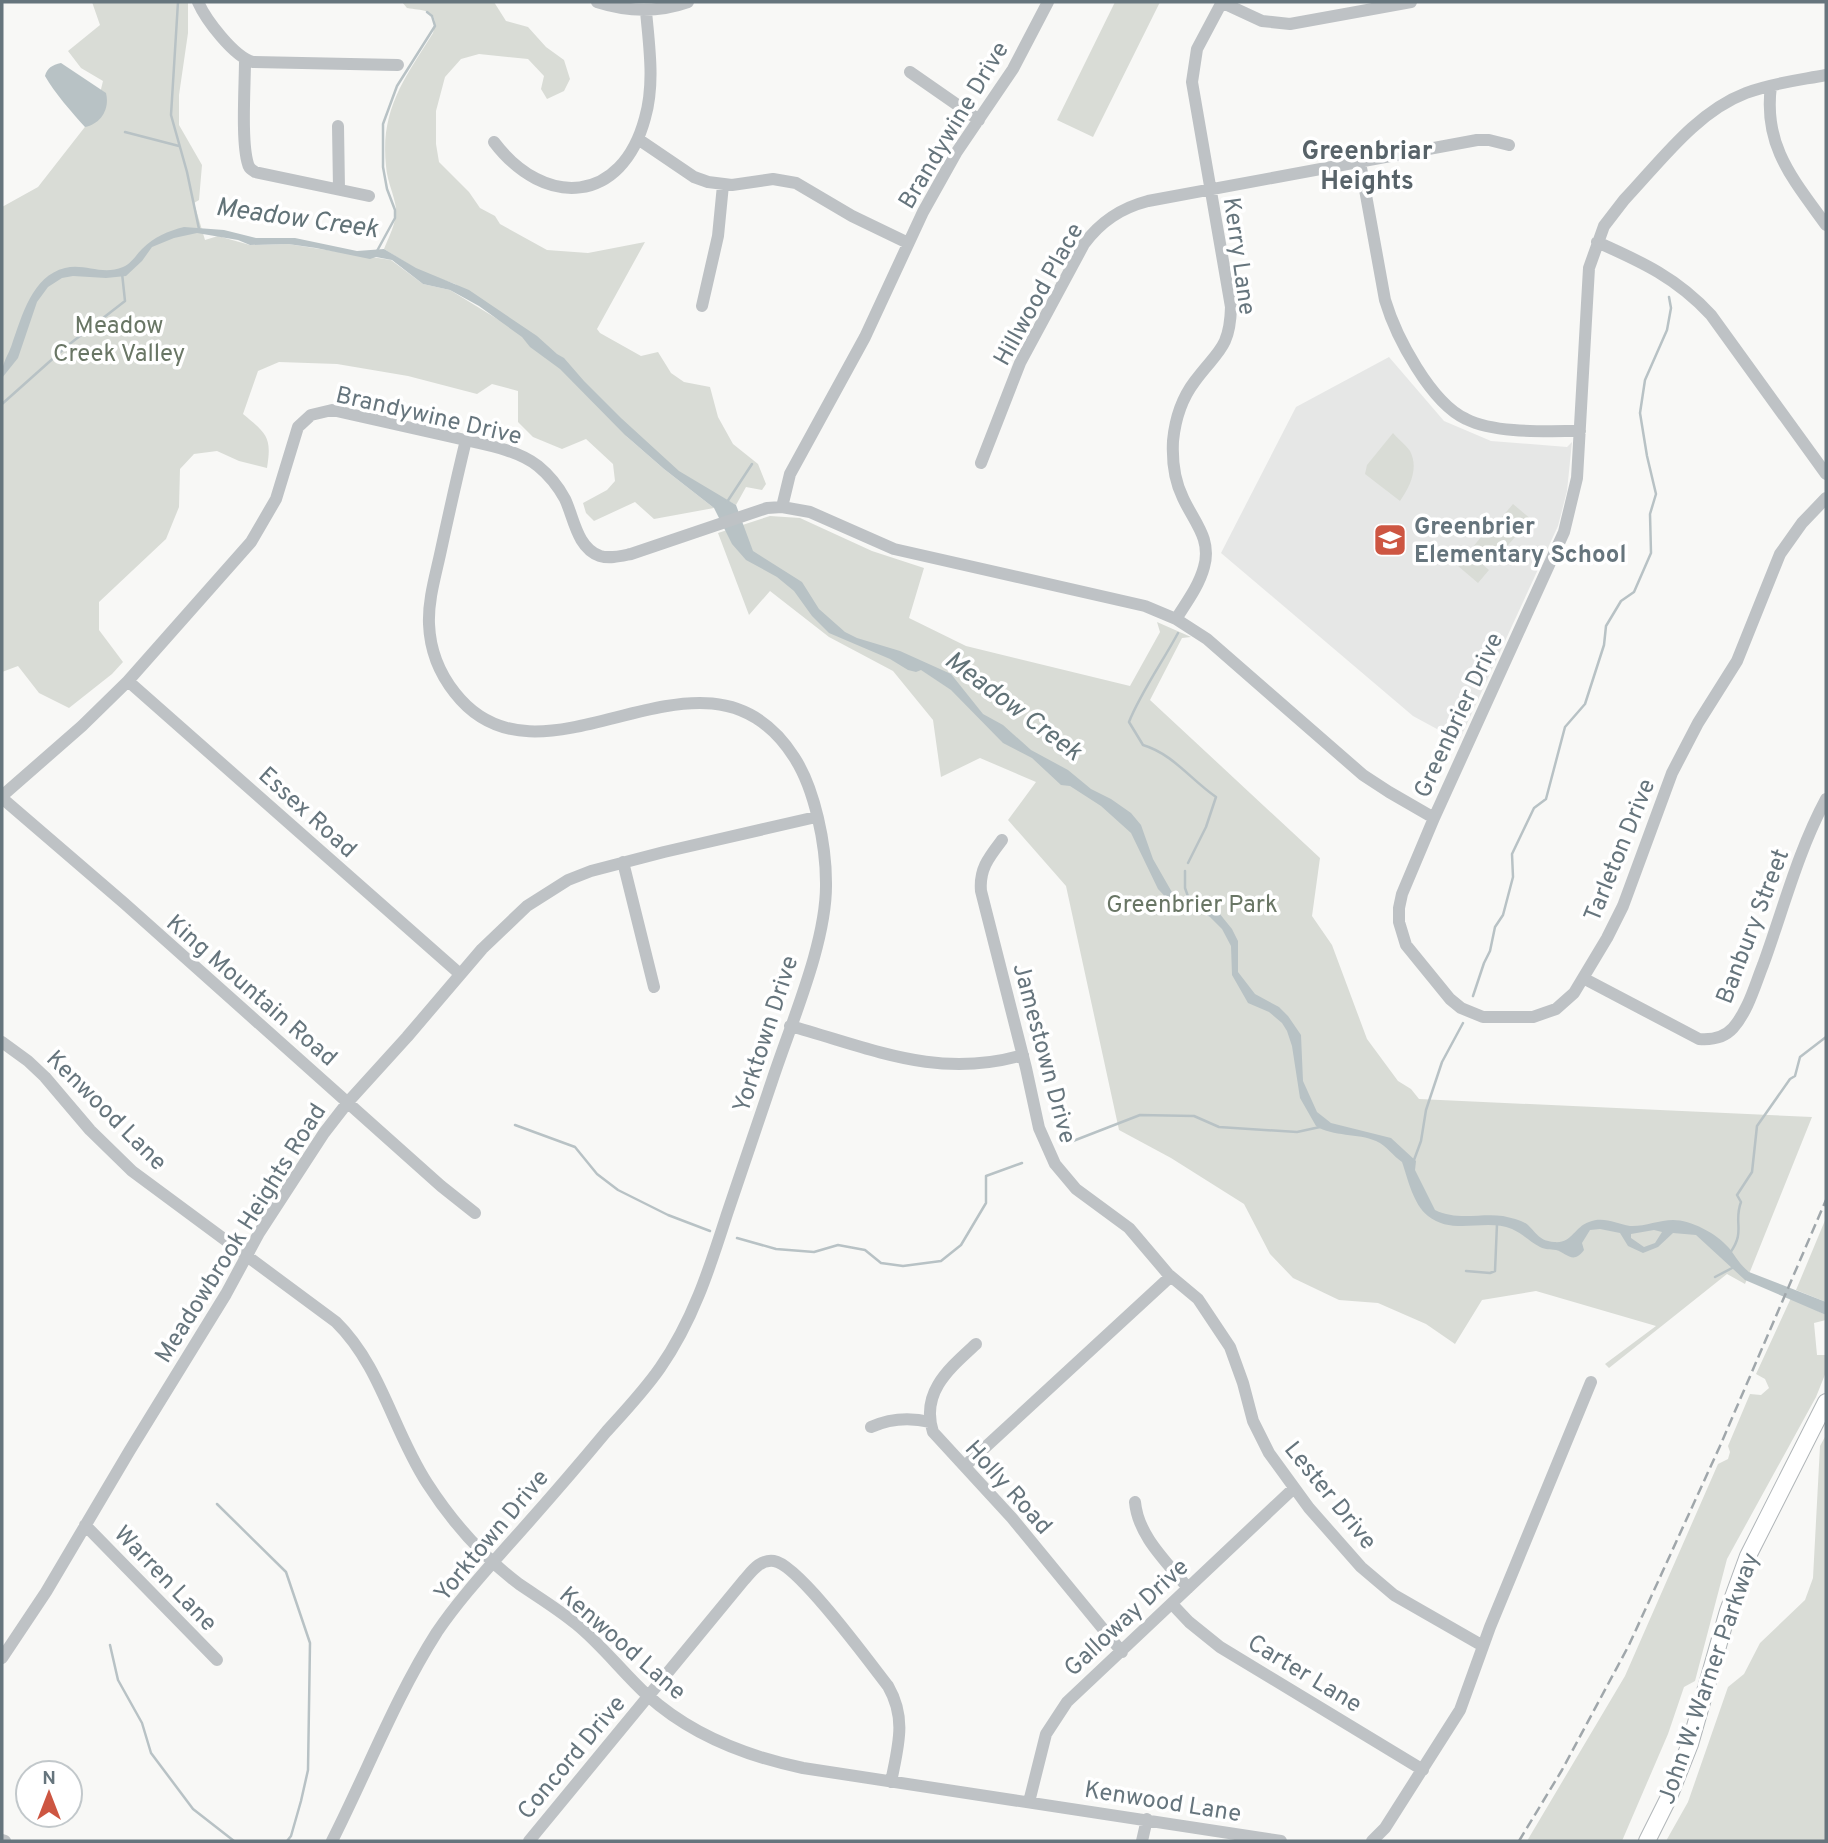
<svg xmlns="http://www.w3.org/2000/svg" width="1828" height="1843" font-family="Overpass,sans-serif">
<rect width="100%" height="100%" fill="#f8f8f6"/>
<!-- built -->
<path fill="#e6e7e6" d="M1389,357L1444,421L1491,441L1567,447L1572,442L1567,491L1558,526L1459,741L1413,716L1221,553L1296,407Z"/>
<!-- green -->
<path fill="#d9dcd6" d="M92,2H188V33L179,95V125L202,165L199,200L194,203L205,240L218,236L250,245L288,244L391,260L423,284L450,290L499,320L455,284L409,268L410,265L384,249C389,236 397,222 396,208C394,194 387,181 386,166C380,109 405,78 433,33C440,9 425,11 407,8L402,2H494L506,21L528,27L546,47L564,60L570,79L564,91L547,99L541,89L544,76L528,59L479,54L461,59L445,77L436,111V144L439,162L469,192L480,208L495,216L500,224L547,250L588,253L645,242L597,329L600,333L641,356L658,352L671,373L684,382L710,387L718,417L733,444L758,464L766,484L762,490L746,487L736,505L723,498L722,499L673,470L625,435L664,469L714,508L654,519L635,502L594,521L586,513L583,503L607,490L615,481L613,464L586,439L562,449L533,437L518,422V391L492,384L477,394L408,376L337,364L279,362L258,371L243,414C267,434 272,437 267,468L239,461L217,451L194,454L180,469L179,507L166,539L99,602V630L123,662L112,674L69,708L39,693L18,666L2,672V207L38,187L95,114L103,81L81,68L68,51L100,25Z
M1115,2H1160L1093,137L1057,120Z
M1393,433C1398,439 1406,445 1410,451C1419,468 1410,487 1400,501L1365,474L1367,465Z
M1513,504L1532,520L1521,533L1502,517Z
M770,516L800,518L872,551L924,568L909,618L966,646L1130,686L1160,632L1157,622L1191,637L1182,638L1150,700L1320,858L1312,916L1332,945L1367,1039L1398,1081L1411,1089L1419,1099L1812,1117L1745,1284L1727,1274L1609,1368L1605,1364L1656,1326L1536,1291L1482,1300L1455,1344L1426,1324L1378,1303L1339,1300L1293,1278L1270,1254L1244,1204L1171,1158L1119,1130L1066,886L1008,820L1036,782L980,758L941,777L933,720L893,671L829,637L770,591L749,615L718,533Z
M1495,520L1515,537L1492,564L1472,548Z
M1469,553L1489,570L1478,583L1458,566Z
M1826,1218V1302L1796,1290Z
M1791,1298L1826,1315V1320L1814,1323L1817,1355H1826V1372L1816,1397L1727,1559L1695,1681L1684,1687L1668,1734L1622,1841H1527L1625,1676L1718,1464L1728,1459L1730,1452L1728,1446L1750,1394L1761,1395L1769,1388L1765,1379L1756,1374Z
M1826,1435V1841H1666L1688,1802L1728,1687L1744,1674L1760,1643L1805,1600L1813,1578L1820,1446Z"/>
<!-- water -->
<path fill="#b8c2c5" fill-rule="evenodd" d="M61,63L106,93C110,109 101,124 85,127C73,114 54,92 45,76C47,68 52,65 61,63Z
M184,227L224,230L256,238H295L357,251L384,249L416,268L469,290L537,336L557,354L564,358L584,381L621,418L679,471L736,505L753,551L802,582L819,609L845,632L857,638L900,651L951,674L983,714L1003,725L1031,750L1068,770L1091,789L1111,799L1131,813L1141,825L1153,859L1173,894L1215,908L1232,929L1238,941V972L1255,994L1279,1007L1288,1016L1301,1035L1303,1081L1317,1112L1331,1123L1391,1138L1416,1161L1415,1170L1435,1210C1457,1221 1480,1213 1503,1216C1512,1218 1522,1220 1528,1225C1537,1234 1540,1241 1554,1242C1572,1244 1574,1227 1589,1222C1604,1216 1616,1224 1630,1226C1643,1227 1659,1220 1673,1220C1691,1220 1716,1233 1729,1248C1736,1257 1740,1265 1749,1272L1826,1302V1315L1745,1280L1696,1235L1673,1233L1658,1247L1643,1253L1628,1246L1620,1233L1600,1229L1590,1230L1582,1243L1584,1250C1573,1265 1567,1253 1556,1250C1550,1249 1546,1250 1540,1247C1530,1242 1523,1234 1512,1229C1485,1218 1453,1236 1428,1216C1413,1204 1408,1179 1402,1162C1393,1156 1387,1146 1376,1141C1358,1133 1333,1137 1316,1126L1300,1098L1292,1046L1287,1031L1282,1023L1269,1012L1248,1003L1232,975L1231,946L1222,929L1210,917L1192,907L1173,905L1158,889L1131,833L1101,806L1070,786L1061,785L1032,758L1003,743L951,690L921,670L916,672L908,670L890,659L829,633L812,616L794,591L777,577L746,560L732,544L714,508L664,469L625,435L560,369L530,347L522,337L479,306L450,290L423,284L392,260L376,257L370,259L316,248L288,244L250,245L238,240L197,233L174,238L152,247L142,261L126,276L106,278L73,276L62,278L48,287L37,302L18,358L2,378C2,361 7,359 12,344C22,316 32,276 65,268C85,263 102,276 123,267C131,264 136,255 142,249C154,237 168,231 184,227ZM1654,1230L1662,1232L1655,1243L1644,1247L1631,1238V1234Z"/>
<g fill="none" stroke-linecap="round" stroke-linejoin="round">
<!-- stream -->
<path stroke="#b8c2c5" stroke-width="2.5" d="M178,2L171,115L187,172L199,229
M125,132L179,146
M377,251L395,218V210L387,189L383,167V124L397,86L435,26L432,16L427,12
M2,404L67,346L125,301L122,273
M727,502L752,464
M1178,633C1163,661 1140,694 1129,722L1143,745C1173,754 1191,780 1216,797L1206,827L1188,863
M1185,871V888L1190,902
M1473,996L1484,963L1490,951L1495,927L1503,915L1513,877L1512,854L1534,808L1546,799L1565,727L1585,704L1604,645L1606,626L1621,601L1634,592L1651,553L1650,514L1656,494L1647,456L1640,413L1645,380L1667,330L1671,308L1669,297
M515,1125L575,1147L597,1174L618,1190L668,1215L710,1231
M1073,1141L1140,1115L1194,1116L1219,1127L1297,1132L1320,1127
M1414,1160L1421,1141L1426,1110L1442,1062L1463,1023
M737,1238L776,1249L814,1252L838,1245L865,1250L881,1263L903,1266L941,1261L961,1245L986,1203V1176L1022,1163
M1730,1253C1746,1231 1733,1223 1741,1202L1737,1195L1752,1172L1757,1126L1790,1079L1795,1076L1800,1057L1826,1037
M1466,1271L1490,1273L1495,1271L1497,1224
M1715,1277L1734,1267
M217,1504L286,1572L310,1643L308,1770L301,1801L291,1836L287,1841
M110,1645L118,1680L142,1723L151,1753L193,1809L234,1841"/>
<defs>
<path id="major" d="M1647,1841L1669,1797L1690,1744L1728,1611L1748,1556L1826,1402"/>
</defs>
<!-- major casing -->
<use href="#major" stroke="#b0b5b8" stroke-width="18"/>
<!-- minor -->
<path stroke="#bec2c5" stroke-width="12" d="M198,2C206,20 234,57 253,62L398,65
M597,2C628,12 657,13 688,2
M1221,2L1262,21L1290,24L1411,2
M245,60C245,85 241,142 248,164C249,169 251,169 255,172L369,196
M910,72L979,120
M1826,75C1800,80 1772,83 1746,93C1696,112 1660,162 1624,200L1604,226L1589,268L1577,478L1564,532L1434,818L1402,894L1399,908V922L1406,945L1450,999L1461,1008L1483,1017H1533L1556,1009L1574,993L1607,938L1623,906L1672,773L1698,723L1737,661L1780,554L1802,523L1826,498
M1771,86C1763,146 1793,179 1826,225
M338,126L339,189
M638,139L694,177L708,182L732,185L773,179L796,183L852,216L908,243
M494,142C545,209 622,204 645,118C655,83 649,46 646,11
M1360,162L1385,300C1396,337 1431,403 1466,419C1496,434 1547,431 1580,431
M1597,242C1642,262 1677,278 1711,315L1826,474
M702,306L718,236L723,185
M981,463L1020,363L1084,244C1101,221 1121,208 1148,201L1477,140H1489L1509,145
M782,507L790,474L865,337L923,212L956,153L1013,69L1048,2
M1176,619C1186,603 1199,586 1204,567C1212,539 1194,522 1183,498C1174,480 1172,461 1173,441C1175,420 1182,398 1195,381C1217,351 1230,349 1231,307L1192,82L1197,49L1222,2
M128,681L460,974
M2,796L82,726L128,681L251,542L276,499L298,427L311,415L332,410C372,419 412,428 452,437C480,444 515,448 538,466C549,475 558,486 565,499C574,518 577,548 600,556C610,559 621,556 631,554L767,508L782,507L810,512L894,549L1145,606L1176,619L1207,639L1363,775L1389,792L1434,818
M2,798L124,903L441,1186L475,1213
M1002,840C989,857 979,869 981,891L1026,1068L1039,1128L1055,1164L1076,1189L1129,1228L1168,1274L1198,1299L1230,1347L1243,1383L1253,1421L1269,1453L1309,1508L1361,1567L1394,1595L1483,1646
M623,862L654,987
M1583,978L1699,1039C1712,1040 1724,1038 1733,1028C1748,1011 1755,985 1763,965C1783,910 1798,851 1826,799
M790,1026C871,1048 937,1080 1023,1055
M2,1042L28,1061L45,1077L90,1130L132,1171L336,1322C381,1366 393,1431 427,1483C452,1522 482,1556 519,1584C538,1597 558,1609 576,1624C602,1645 622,1672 647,1695C691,1735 745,1756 803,1768L1281,1841
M976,1344C950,1368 920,1392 933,1432L1012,1518L1122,1652
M871,1427C891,1418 909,1417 930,1422
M966,1465L1170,1277
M1135,1502C1138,1536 1167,1562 1188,1588
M85,1525L217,1660
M1172,1604L1189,1622L1220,1647L1423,1770
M2,1658L46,1592L130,1450L226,1294L259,1233L324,1133L348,1102L407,1037L482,949L527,906L568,880L591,871L664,852L816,817
M1029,1802L1046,1734L1067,1702L1294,1488
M2,1840L5,1841
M332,1841C367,1772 395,1698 437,1632C456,1604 479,1578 502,1552C537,1513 572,1473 606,1432C625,1411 644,1391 660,1368C693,1321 710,1267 727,1214C742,1170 757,1125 772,1081C791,1023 827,942 826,883C826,845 815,789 794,757C705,617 544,807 455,693C439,673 430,649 429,624C428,599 436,574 441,550C449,513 457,477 466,440
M529,1841L744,1580C752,1571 760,1559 774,1561C798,1564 870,1663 888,1686C907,1719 898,1746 891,1782
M1142,1841L1147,1819
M1372,1841L1385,1828L1460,1710L1490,1627L1591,1382"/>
<!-- major -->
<use href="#major" stroke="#fff" stroke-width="16"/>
<!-- rail -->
<path stroke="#a0a7ab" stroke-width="2.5" stroke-dasharray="10 5" stroke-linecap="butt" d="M1519,1841L1562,1770L1629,1645L1720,1446L1826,1200"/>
</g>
<!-- icons -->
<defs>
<symbol id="school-square" viewBox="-11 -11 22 22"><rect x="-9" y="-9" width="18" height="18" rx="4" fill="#cd5642" stroke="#fff"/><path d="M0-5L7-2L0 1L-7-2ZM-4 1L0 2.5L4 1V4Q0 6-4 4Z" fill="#fff"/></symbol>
</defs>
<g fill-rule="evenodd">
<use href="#school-square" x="1371" y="521" width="38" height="38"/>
</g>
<g text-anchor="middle" stroke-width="7" stroke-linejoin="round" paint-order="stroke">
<!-- street labels -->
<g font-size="24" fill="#66757d" stroke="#fff">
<text transform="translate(953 125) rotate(-59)" y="8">Brandywine Drive</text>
<text transform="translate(1240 256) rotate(82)" y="8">Kerry Lane</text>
<text transform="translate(1038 294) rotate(-61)" y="8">Hillwood Place</text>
<text transform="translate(429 415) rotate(13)" y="8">Brandywine Drive</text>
<text transform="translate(1458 715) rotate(-65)" y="8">Greenbrier Drive</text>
<text transform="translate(308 812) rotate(42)" y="8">Essex Road</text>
<text transform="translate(1619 850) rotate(-68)" y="8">Tarleton Drive</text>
<text transform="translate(1752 926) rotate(-69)" y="8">Banbury Street</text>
<text transform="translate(252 990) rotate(41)" y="8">King Mountain Road</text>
<text transform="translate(765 1034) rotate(-72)" y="8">Yorktown Drive</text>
<text transform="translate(1045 1053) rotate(75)" y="8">Jamestown Drive</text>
<text transform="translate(107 1110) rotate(45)" y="8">Kenwood Lane</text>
<text transform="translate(240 1233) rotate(-58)" y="8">Meadowbrook Heights Road</text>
<text transform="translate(1009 1487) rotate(48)" y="8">Holly Road</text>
<text transform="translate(1331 1495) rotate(51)" y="8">Lester Drive</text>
<text transform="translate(491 1535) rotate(-50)" y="8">Yorktown Drive</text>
<text transform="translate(166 1578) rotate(46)" y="8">Warren Lane</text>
<text transform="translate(1126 1617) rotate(-43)" y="8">Galloway Drive</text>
<text transform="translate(623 1643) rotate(41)" y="8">Kenwood Lane</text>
<text transform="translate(1305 1673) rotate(31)" y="8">Carter Lane</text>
<text transform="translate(1708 1678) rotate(-71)" y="8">John W. Warner Parkway</text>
<text transform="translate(571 1757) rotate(-50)" y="8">Concord Drive</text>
<text transform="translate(1163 1801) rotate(9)" y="8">Kenwood Lane</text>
</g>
<!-- park labels -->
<g font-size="24" fill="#697665" stroke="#fff">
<text x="119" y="333">Meadow<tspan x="119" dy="28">Creek Valley</tspan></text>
<text x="1192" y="912">Greenbrier Park</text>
</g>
<!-- poi labels -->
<g font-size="24" font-weight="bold" fill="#66757d" stroke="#fff" text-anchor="start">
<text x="1414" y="534">Greenbrier<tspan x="1414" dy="28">Elementary School</tspan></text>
</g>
<!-- neighbourhood labels -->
<g font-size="26" font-weight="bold" fill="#586369" stroke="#fff">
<text x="1367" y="159">Greenbriar<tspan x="1367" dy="30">Heights</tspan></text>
</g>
<!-- water labels -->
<g font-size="26" font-style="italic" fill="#627378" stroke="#fff">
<text transform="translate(297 217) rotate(8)" y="9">Meadow Creek</text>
<text transform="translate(1014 705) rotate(37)" y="9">Meadow Creek</text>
</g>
</g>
<!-- border -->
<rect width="1828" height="1843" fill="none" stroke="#66757d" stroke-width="7"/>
<!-- north arrow -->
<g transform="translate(49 1794)"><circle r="33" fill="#ffffff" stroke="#c2c8cb" stroke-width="2"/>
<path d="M0-5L12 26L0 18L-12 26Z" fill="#cd5642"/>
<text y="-10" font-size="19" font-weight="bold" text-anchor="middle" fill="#66757d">N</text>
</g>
</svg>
